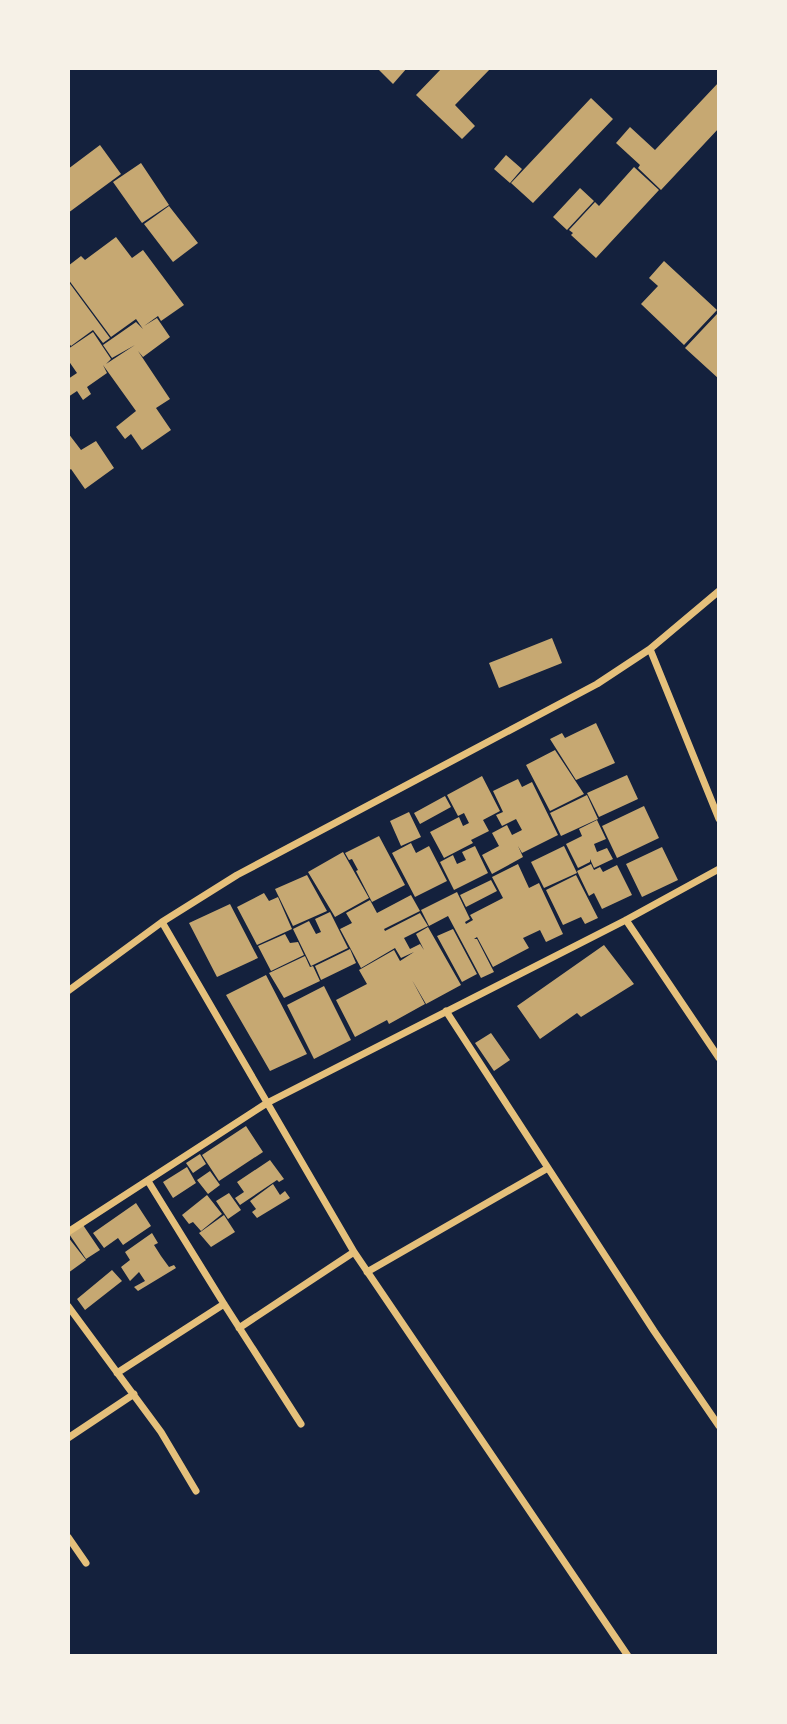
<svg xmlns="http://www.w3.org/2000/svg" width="787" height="1724" font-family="Quicksand,sans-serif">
<rect width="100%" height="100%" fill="#14213d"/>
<!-- building -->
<path fill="#c6a872" d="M377,68H407L393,84Z
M442,68H491L455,105L475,126L462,139L416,95Z
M719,82V128L661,190L638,168L640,165L616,143L630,127L655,150Z
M591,98L613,119L533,203L511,183Z
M100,145L121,174L68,213V169Z
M506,155L522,169L510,183L494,169Z
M141,163L169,205L142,223L113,182Z
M634,167L659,190L596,258L571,235L573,233L569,230L595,202L599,206Z
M580,188L594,201L567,230L553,217Z
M169,206L198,243L173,262L144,224Z
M116,237L132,258L143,250L184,305L161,321L158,316L144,326L157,318L170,337L143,357L138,351L170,399L156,408L171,430L142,450L131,434L125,439L116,427L136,411L103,365L107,373L87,387L91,394L83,400L77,391L68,397V379L77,373L68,360V349L93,332L111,359L106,364L135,345L112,358L103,345L136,322L143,329L136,319L111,337L68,279V266L81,256L85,260Z
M664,261L717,310L684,345L641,304L658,286L649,278Z
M68,281L110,338L103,343L93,330L71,346L68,342Z
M717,314L719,316V379L685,348Z
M68,433L81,450L96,441L114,468L85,489L71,469L68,471Z
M552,638L562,663L499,688L489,663Z
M596,723L615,763L576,780L550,739L562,733L565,738Z
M555,750L584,794L550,811L526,765Z
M627,775L638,799L599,817L587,793Z
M482,776L500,811L483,820L489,831L471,840L473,843L444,858L430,832L459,817L463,826L469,823L464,813L458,816L447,795Z
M518,779L522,787L532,782L558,835L522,853L518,846L523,857L492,874L482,855L499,846L492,833L507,825L512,835L522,830L516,819L502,826L496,815L503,812L493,791Z
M587,795L598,819L561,836L550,813Z
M445,796L451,807L420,824L414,813Z
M644,806L659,838L617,858L602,826Z
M409,812L421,837L401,846L390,821Z
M597,820L606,839L594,844L597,852L607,848L613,859L594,868L590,859V862L578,868L566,844L582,836L579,829Z
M379,836L405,885L372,902L356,871L358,870L352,859L349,860L345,853Z
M411,843L416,853L429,846L447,881L415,897L392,853Z
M475,846L488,873L454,890L440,862L453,855L457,864L466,860L462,852Z
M564,846L577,873L544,888L531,862Z
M662,847L678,880L642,897L626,864Z
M343,852L369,898L335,917L308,872Z
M518,864L529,888L539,883L563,934L546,942L540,930L523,938L529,948L493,967L477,937L474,939H477L494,972L481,978L448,916L429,926L421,910L457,892L470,919L465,922L466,924L473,920L470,915L503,898L492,877Z
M591,864L594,870L600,867L603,872L617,865L632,895L602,909L594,893L589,896L577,871Z
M307,875L327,911L293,926L275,889Z
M576,875L598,918L585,924L581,917L563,925L546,890Z
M491,880L497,891L466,907L460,895Z
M264,893L269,901L278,897L292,929L257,945L237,907Z
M411,895L420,911L384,929L385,931L420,913L428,926L404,938L410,949L420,944L424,950L416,934L428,927L461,985L426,1004L412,980L425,1004L389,1024L387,1020L355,1037L336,1000L367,984L359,970L394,950L400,961L414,952L401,958L395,948L361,968L340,929L352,923L346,913L370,900L377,913Z
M230,904L258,958L217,977L189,923Z
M330,912L348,948L311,966L293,929L309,921L316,934L321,932L315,919Z
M453,929L477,974L462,982L437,936Z
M285,934L290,943L298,942L304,955L271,971L258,946Z
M604,945L634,984L581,1017L577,1013L540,1039L517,1006Z
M350,949L356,963L321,980L315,966Z
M305,956L310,967L313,966L320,981L284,998L269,973Z
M266,975L307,1054L270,1071L226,995Z
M324,986L351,1040L314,1059L287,1005Z
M491,1033L510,1060L494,1071L475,1043Z
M246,1126L263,1152L219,1181L202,1155Z
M200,1154L206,1164L193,1173L186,1163Z
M270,1160L284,1179L279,1182L277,1180L240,1205L235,1198L244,1192L237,1182Z
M187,1167L196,1183L173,1198L163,1182Z
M210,1171L220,1185L208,1194L197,1180Z
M273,1184L280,1195L285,1191L290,1198L257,1218L252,1212L256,1209L250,1201Z
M229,1193L241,1210L228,1219L216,1201Z
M207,1195L222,1214L201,1231L193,1222L189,1224L182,1215Z
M136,1203L151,1226L123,1245L118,1238L104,1248L93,1233Z
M224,1215L235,1232L211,1247L199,1233Z
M83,1225L100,1250L86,1259L69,1234Z
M152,1233L158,1243L154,1245L161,1256L169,1267L174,1265L176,1268L138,1291L134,1287L145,1281L139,1272L130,1281L121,1267L130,1260L125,1252Z
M68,1237L86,1260L68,1273Z
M112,1270L122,1281L85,1310L77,1299Z"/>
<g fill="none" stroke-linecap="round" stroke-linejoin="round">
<!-- minor -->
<path stroke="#e5c07b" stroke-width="7" d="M650,649L719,819
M626,920L719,1058
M162,922L354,1252L628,1656
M68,991L162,922L237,875L597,684L650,649L719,591
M446,1011L654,1331L719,1426
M148,1181L224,1304L301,1424
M68,1232L267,1103L626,920L719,869
M367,1272L548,1168
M68,1306L161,1432L196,1491
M239,1328L354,1252
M117,1373L224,1304
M68,1438L134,1394
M68,1537L86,1563"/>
</g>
<!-- border -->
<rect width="787" height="1724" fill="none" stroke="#f6f1e7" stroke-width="140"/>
</svg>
